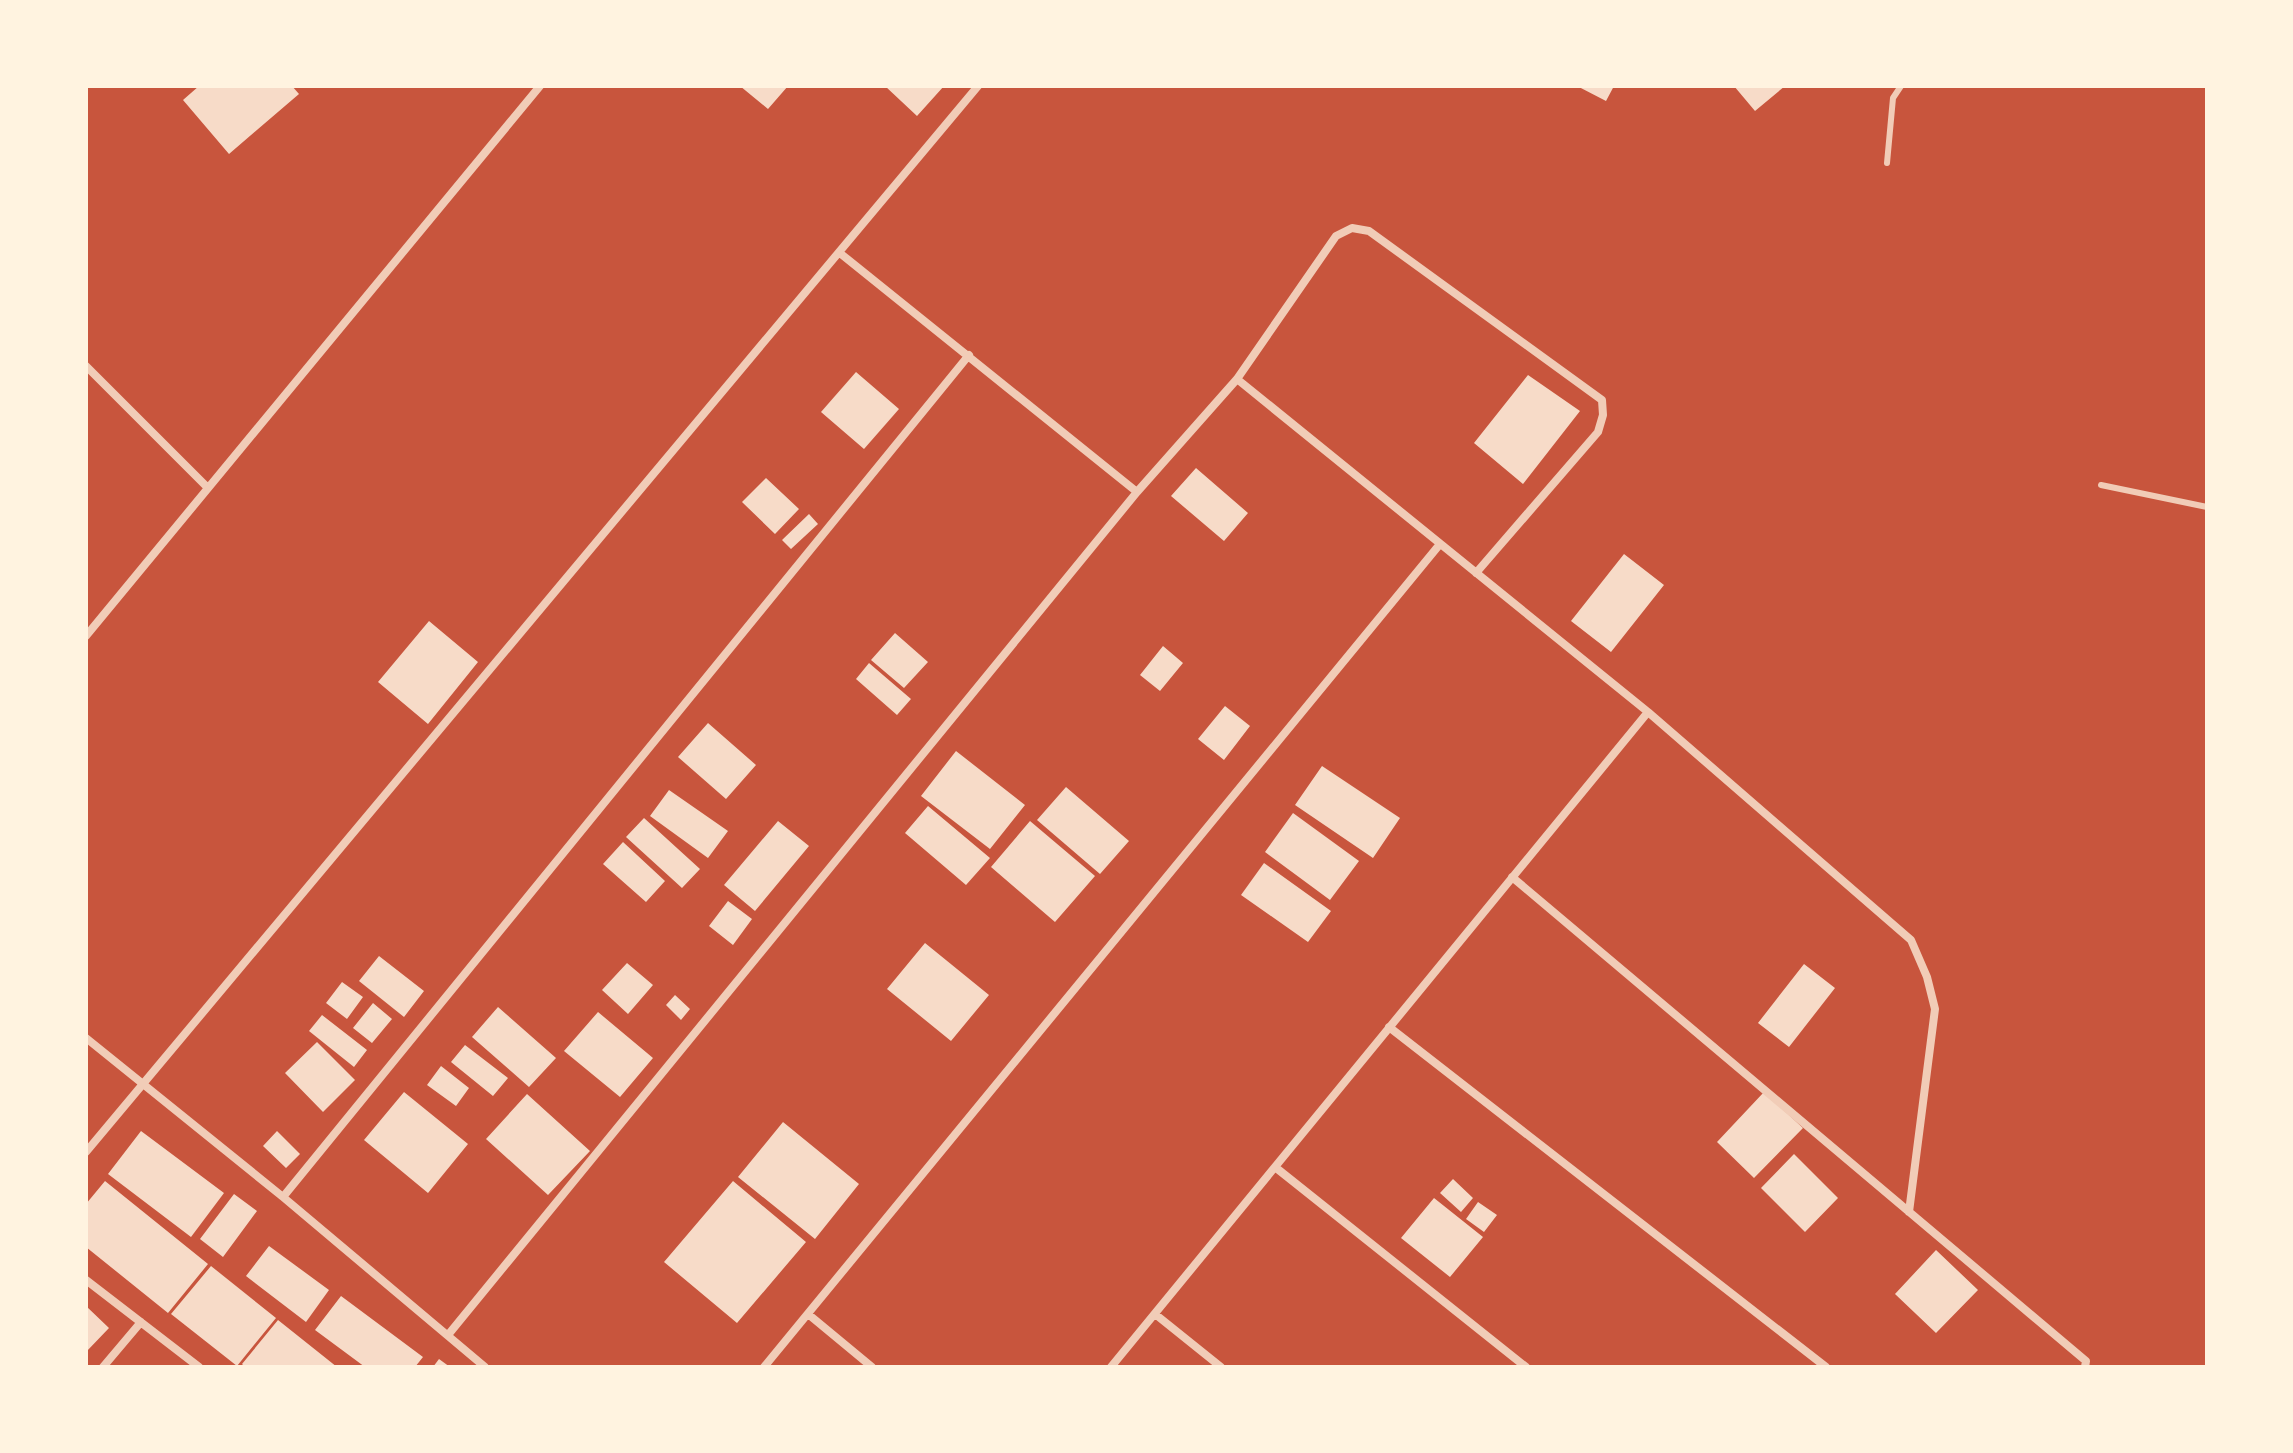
<svg xmlns="http://www.w3.org/2000/svg" width="2293" height="1453" font-family="'PT Sans Narrow',sans-serif">
<rect width="100%" height="100%" fill="#c8553d"/>
<!-- building -->
<path fill="#f7dbc8" d="M199,86H292L299,94L229,154L183,100Z
M740,86H788L768,109Z
M885,86H944L917,116Z
M1577,86H1614L1606,101Z
M1734,86H1785L1755,111Z
M856,372L899,409L864,449L821,412Z
M1528,375L1580,411L1523,484L1474,443Z
M1196,468L1248,513L1224,541L1171,496Z
M766,478L799,509L775,534L742,502Z
M809,514L818,524L791,549L782,540Z
M1624,554L1664,585L1611,652L1571,621Z
M429,621L478,662L428,724L378,682Z
M895,633L928,662L904,688L871,660Z
M1163,646L1183,663L1160,691L1140,675Z
M869,663L911,699L897,715L856,679Z
M1225,706L1250,726L1224,760L1198,739Z
M708,723L756,765L726,799L678,757Z
M956,751L1025,805L990,849L921,796Z
M1322,766L1400,818L1373,858L1295,805Z
M1066,787L1129,841L1100,874L1037,820Z
M669,790L728,831L708,858L650,816Z
M928,806L990,858L966,885L905,833Z
M1293,813L1359,861L1330,900L1265,852Z
M644,818L700,869L682,888L626,837Z
M778,821L809,846L755,911L724,885Z
M1030,821L1095,876L1055,922L991,867Z
M623,842L665,881L646,902L603,864Z
M1264,863L1331,911L1308,942L1241,895Z
M728,901L752,919L733,945L709,926Z
M925,943L989,995L951,1041L887,989Z
M379,956L424,991L404,1017L359,981Z
M627,963L653,985L628,1014L602,990Z
M1804,964L1835,988L1789,1047L1758,1023Z
M342,982L363,997L347,1019L326,1003Z
M675,995L690,1009L681,1020L666,1005Z
M373,1003L392,1019L372,1043L353,1028Z
M498,1007L556,1058L529,1087L472,1037Z
M598,1012L653,1058L620,1097L564,1051Z
M322,1015L367,1050L354,1067L309,1031Z
M317,1042L355,1080L323,1112L285,1073Z
M465,1045L508,1078L493,1096L451,1062Z
M441,1066L469,1088L456,1106L427,1085Z
M404,1092L468,1144L428,1193L364,1140Z
M1764,1092L1803,1128L1754,1178L1717,1142Z
M527,1094L590,1151L548,1195L486,1139Z
M783,1122L859,1184L815,1239L738,1177Z
M141,1131L224,1193L191,1237L108,1174Z
M277,1131L300,1154L286,1168L263,1146Z
M1794,1154L1838,1198L1805,1232L1761,1188Z
M1453,1179L1473,1198L1461,1212L1440,1193Z
M105,1181L208,1264L168,1313L86,1247V1204Z
M733,1181L806,1242L737,1323L664,1262Z
M234,1194L257,1211L223,1257L200,1239Z
M1434,1198L1483,1237L1450,1277L1401,1238Z
M1478,1202L1497,1215L1484,1232L1466,1219Z
M269,1246L329,1290L306,1322L246,1276Z
M1936,1250L1978,1290L1936,1333L1895,1294Z
M211,1266L276,1318L237,1366L171,1314Z
M341,1296L423,1357L415,1367H365L315,1330Z
M86,1306L109,1328L86,1352Z
M278,1320L337,1367H245L242,1364Z
M439,1359L450,1367H433Z"/>
<g fill="none" stroke-linecap="round" stroke-linejoin="round">
<!-- service -->
<path stroke="#f1ccb7" stroke-width="6" d="M1887,163L1893,98L1901,86
M2101,485L2207,507"/>
<!-- minor -->
<path stroke="#f1ccb7" stroke-width="8" d="M841,254L1137,492
M86,366L208,488
M1237,379L1648,712L1911,940L1927,977L1935,1009L1909,1212
M86,636L540,86
M1512,877L2086,1361L2085,1367
M1389,1027L1826,1367
M86,1038L283,1197L485,1367
M86,1152L978,86
M1275,1167L1526,1367
M283,1197L969,355
M86,1280L199,1367
M808,1314L872,1367
M1155,1314L1221,1367
M448,1335L1137,492L1237,379L1336,236L1352,228L1369,231L1602,400L1603,415L1598,432L1476,573
M103,1367L141,1322
M764,1367L1440,544
M1111,1367L1648,712"/>
</g>
<!-- border -->
<rect width="2293" height="1453" fill="none" stroke="#fff3e0" stroke-width="176"/>
</svg>
